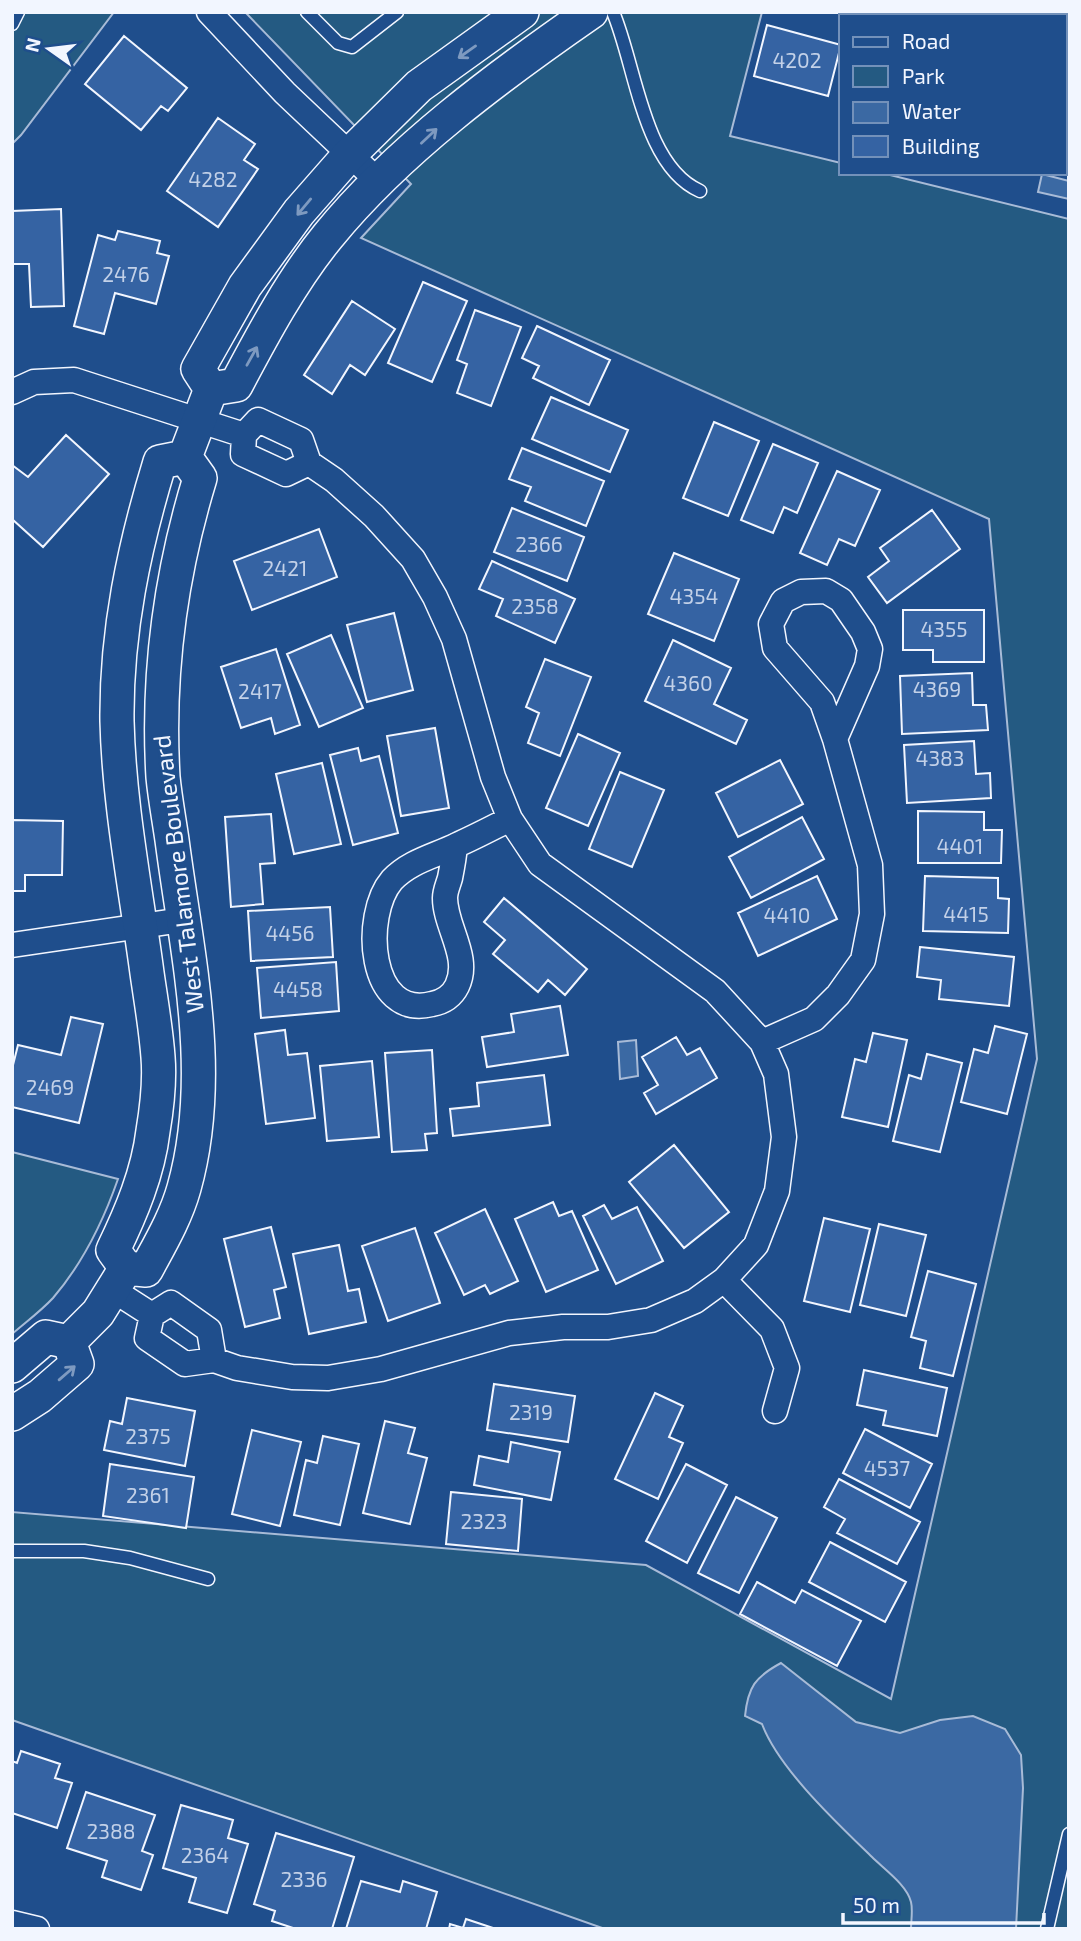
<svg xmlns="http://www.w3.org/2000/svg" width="1081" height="1941" font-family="'Exo 2',sans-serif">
<rect width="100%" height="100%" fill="#1f4e8c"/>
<!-- green -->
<path fill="#245a82" stroke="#a8bbd7" stroke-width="2" d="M12,12H114L21,135L12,144Z
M245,12H762L730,136L841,163V173H882L1069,219V1929H605L12,1720V1512L646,1565L891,1699L1037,1059L989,519L361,238L411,184Z
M12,1152L118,1179C103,1222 83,1263 53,1298C41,1311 26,1322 12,1334Z"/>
<!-- water -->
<path fill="#3b69a3" stroke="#a8bbd7" stroke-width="2" d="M1042,174L1069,181V199L1038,192Z
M636,1040L638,1076L620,1079L618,1042Z
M781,1663L856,1722L900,1733L940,1720L973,1716L1005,1729L1021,1755L1023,1788L1016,1929H911C911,1921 913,1910 911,1902C907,1885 884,1869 872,1857C837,1823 779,1769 762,1724L745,1716C748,1687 755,1677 781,1663Z"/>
<!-- building -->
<path fill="#3563a3" stroke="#f2f6ff" stroke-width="2" d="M767,25L841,45L828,96L754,76Z
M124,36L187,88L168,111L161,106L141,130L85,84Z
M1065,105L1069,106V161L1065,160Z
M218,118L255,144L244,160L258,169L218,227L167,191Z
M61,209L64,306L31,307L29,264H12V211Z
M118,231L160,241L157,253L169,256L156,304L115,293L104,334L74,326L98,235L115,240Z
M423,282L467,301L432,382L388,363Z
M352,301L395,329L365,375L350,365L332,394L304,375Z
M475,310L521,327L491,406L457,393L467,364L457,360Z
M537,326L610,360L589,405L533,378L539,366L522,358Z
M551,397L628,430L610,472L532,439Z
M714,422L759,441L728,516L683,498Z
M66,435L109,474L43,547L12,519V465L28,477Z
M773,444L818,463L797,513L784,507L773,533L741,520Z
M522,448L604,481L586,526L525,501L531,487L509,479Z
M837,471L880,490L855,546L839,539L827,565L800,553Z
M512,508L584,537L567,581L494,552Z
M932,510L960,549L887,603L868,577L889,561L880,548Z
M319,529L337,577L252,610L234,561Z
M674,553L739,579L714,641L648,614Z
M492,561L575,599L555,643L496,616L503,599L479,589Z
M903,610H984V662H933V650H903Z
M394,613L413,690L367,702L347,625Z
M331,635L363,708L319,727L287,654Z
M673,640L731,668L714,704L747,720L736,744L645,701Z
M276,649L300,725L275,734L271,718L241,728L221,667Z
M545,659L591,677L560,756L528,743L539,713L526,707Z
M972,673L973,705H986L988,730L902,734L900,676Z
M435,728L449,808L401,816L387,736Z
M578,734L620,753L588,826L546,808Z
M974,741L976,774L990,773L991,798L907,803L904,745Z
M358,748L361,761L379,756L398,833L353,845L330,755Z
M780,760L803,804L738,837L716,793Z
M322,763L341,844L294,854L276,774Z
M620,772L664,790L632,867L589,849Z
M918,811L984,812V830H1002L1001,863H918Z
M271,814L275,863L260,864L263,904L231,907L225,817Z
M802,817L824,859L751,898L729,857Z
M12,820L63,821L62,875H25V891H12Z
M817,876L837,919L758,956L738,913Z
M925,876L998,878V898L1009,899L1008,933L923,931Z
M504,898L587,969L565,995L548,980L538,992L493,954L505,940L484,922Z
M330,907L333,957L251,961L248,911Z
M920,947L1014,957L1009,1006L939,999L941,980L917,977Z
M336,962L339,1011L261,1018L257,968Z
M560,1006L568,1055L487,1067L482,1037L514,1032L511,1014Z
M71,1017L103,1024L79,1123L12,1107V1069L18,1045L61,1055Z
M995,1026L1027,1034L1007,1114L961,1102L974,1049L988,1053Z
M285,1030L288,1055L307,1053L315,1118L266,1124L255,1034Z
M873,1033L907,1040L888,1127L842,1117L855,1059L866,1062Z
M676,1037L687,1055L700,1048L717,1078L656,1114L644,1093L658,1085L642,1057Z
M432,1050L437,1133L425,1134L427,1150L392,1152L385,1053Z
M927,1054L962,1063L940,1152L893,1141L909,1075L921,1079Z
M372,1061L379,1137L327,1141L320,1066Z
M544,1075L550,1125L453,1136L450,1109L479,1106L477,1083Z
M674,1145L729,1212L684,1248L629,1182Z
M553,1202L559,1216L572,1211L598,1270L546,1292L515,1219Z
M604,1205L612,1219L637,1207L663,1261L616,1284L583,1216Z
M485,1209L518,1281L490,1294L485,1285L464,1295L435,1233Z
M824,1218L870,1229L850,1312L804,1301Z
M879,1224L926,1235L906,1316L860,1305Z
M271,1227L286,1287L274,1290L280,1318L245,1327L224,1239Z
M415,1228L440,1303L388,1321L362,1246Z
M339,1245L348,1291L359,1289L366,1322L309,1334L293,1254Z
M928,1271L976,1284L953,1376L920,1368L926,1341L911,1337Z
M864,1370L947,1388L937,1436L883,1425L886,1411L857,1405Z
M494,1384L575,1396L568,1442L487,1430Z
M655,1393L683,1406L669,1437L683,1443L658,1499L615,1479Z
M127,1398L195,1411L185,1466L104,1450L110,1421L122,1424Z
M385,1421L415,1428L408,1453L427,1458L410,1524L363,1513Z
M865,1429L932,1464L910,1508L843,1473Z
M252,1430L301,1442L280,1526L232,1514Z
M323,1436L359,1444L340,1525L294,1515L306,1460L317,1463Z
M511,1442L560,1452L551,1500L474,1485L479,1456L508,1462Z
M110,1464L194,1477L186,1528L103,1516Z
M686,1464L727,1485L687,1563L646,1541Z
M839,1479L920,1522L897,1564L837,1533L845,1519L824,1507Z
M451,1492L522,1499L518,1551L446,1544Z
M736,1497L777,1518L739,1593L698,1573Z
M830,1542L906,1582L885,1622L809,1582Z
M757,1582L795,1603L802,1590L861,1621L837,1666L740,1614Z
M21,1751L60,1764L55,1778L72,1783L57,1828L12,1813V1761L17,1763Z
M86,1792L155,1815L142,1851L153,1855L141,1890L102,1877L107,1861L67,1848Z
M181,1805L233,1820L228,1838L248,1844L227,1913L189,1902L196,1878L163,1868Z
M276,1833L354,1857L332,1929H296L272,1921L275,1911L254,1904Z
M361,1881L400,1892L403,1881L437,1892L426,1929H346Z
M466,1919L496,1929H449L450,1924L463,1928Z"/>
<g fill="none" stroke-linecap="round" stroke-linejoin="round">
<defs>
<path id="lane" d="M307,12L338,43L352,47L397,12
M613,12C636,66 643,166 700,191
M12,24L18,12
M12,1551H84L130,1558L208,1579
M1047,1929L1069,1834"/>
<path id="street" d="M209,12L285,93L379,182
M12,392L34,382L74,380L244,435
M258,420L301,440L309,463L286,474L243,454L244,435Z
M455,846C454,857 452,868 450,878C448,885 445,891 445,898C445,927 471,957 457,986C452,996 443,1002 432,1004C368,1020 362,915 392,880C410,861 435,856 457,845C475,837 492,828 510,819
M12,945L182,920
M762,1042L814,1019L838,995L863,960L872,914L870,865L835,739L867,666L870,649L863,632L841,600L826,591L801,592L783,601L771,624L775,648L822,702L835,739
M724,1280L772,1329L787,1368L775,1411
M113,1290L152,1315
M171,1303L209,1330L214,1360L185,1364L147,1338L152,1315Z
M214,1360L237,1368L292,1377L328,1378L381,1369L509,1333L563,1327H608L651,1320L695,1301L724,1280L756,1245L777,1191L784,1137L776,1074L762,1042L715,991L540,864L510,819L493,777L454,639L435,597L413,559L374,516L334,480L309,463
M12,1923L37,1929"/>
<path id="secondary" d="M522,12L419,86L349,155L299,212L245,286L198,369L211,389L236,385C263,334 292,280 328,236C398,150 500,75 591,12
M970,12L985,16
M1065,35L1069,36
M185,457L200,478C170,576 157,675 163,777C165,798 169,819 172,840C187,955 216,1074 184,1188C176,1217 160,1244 146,1270L126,1268L113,1250C131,1213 148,1173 153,1131C157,1107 160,1081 158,1057C156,1029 151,1001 147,973C136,890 119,805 117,721C116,632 134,547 160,462Z
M185,457L211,389
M69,1342L98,1313L126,1268
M12,1366L46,1337L69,1342L77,1364L40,1396L12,1414"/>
</defs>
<!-- lane casing -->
<use href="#lane" stroke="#f2f6ff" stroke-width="15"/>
<!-- street casing -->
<use href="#street" stroke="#f2f6ff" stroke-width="27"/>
<!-- secondary casing -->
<use href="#secondary" stroke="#f2f6ff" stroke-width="36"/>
<!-- lane -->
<use href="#lane" stroke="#1f4e8c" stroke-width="12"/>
<!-- street -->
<use href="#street" stroke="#1f4e8c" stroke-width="24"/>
<!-- secondary -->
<use href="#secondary" stroke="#1f4e8c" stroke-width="33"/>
</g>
<!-- one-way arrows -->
<defs><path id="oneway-shaft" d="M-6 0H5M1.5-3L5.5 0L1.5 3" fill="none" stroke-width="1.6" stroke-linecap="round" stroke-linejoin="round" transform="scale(1.75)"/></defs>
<g stroke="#7e9ac0">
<use href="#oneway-shaft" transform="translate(467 52) rotate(145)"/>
<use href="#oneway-shaft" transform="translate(429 136) rotate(-43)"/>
<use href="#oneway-shaft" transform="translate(304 207) rotate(130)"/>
<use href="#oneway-shaft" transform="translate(252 356) rotate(-61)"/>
<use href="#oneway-shaft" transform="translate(67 1373) rotate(-41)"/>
</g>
<g text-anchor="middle" stroke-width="5" stroke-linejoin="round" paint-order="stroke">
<!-- number labels -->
<g font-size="21" fill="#c3d1e8">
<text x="797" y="68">4202</text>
<text x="213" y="187">4282</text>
<text x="126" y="282">2476</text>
<text x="539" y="552">2366</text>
<text x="285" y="576">2421</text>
<text x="694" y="604">4354</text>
<text x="535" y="614">2358</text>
<text x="944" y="637">4355</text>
<text x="688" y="691">4360</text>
<text x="937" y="697">4369</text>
<text x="260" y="699">2417</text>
<text x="940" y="766">4383</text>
<text x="960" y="854">4401</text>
<text x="966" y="922">4415</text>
<text x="787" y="923">4410</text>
<text x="290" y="941">4456</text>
<text x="298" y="997">4458</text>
<text x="50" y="1095">2469</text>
<text x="531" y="1420">2319</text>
<text x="148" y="1444">2375</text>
<text x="887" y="1476">4537</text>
<text x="148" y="1503">2361</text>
<text x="484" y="1529">2323</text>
<text x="111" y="1839">2388</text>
<text x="205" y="1863">2364</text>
<text x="304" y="1887">2336</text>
</g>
<!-- street labels -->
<g font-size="24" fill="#f2f6ff" stroke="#1f4e8c">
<text transform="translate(179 874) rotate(-97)" y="8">West Talamore Boulevard</text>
</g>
</g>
<!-- border -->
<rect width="1081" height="1941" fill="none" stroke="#f2f6ff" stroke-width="28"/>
<!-- legend -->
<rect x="839" y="14" width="228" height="161" fill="#1f4e8c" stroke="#7391ba" stroke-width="2"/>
<rect x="853" y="37" width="35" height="10" fill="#1f4e8c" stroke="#7391ba" stroke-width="2"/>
<text x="902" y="49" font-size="21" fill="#f2f6ff">Road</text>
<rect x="853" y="66" width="35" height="21" fill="#245a82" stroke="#7391ba" stroke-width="2"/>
<text x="902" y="84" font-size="21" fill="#f2f6ff">Park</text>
<rect x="853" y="102" width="35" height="21" fill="#3b69a3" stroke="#7391ba" stroke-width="2"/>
<text x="902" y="119" font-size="21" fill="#f2f6ff">Water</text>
<rect x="853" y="136" width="35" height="21" fill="#3563a3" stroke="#7391ba" stroke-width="2"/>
<text x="902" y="154" font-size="21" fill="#f2f6ff">Building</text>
<!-- north arrow -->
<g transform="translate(49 49) rotate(284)" stroke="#1f4e8c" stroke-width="5" paint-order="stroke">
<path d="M0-5L12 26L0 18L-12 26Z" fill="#f2f6ff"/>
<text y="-10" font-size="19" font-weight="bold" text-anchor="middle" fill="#f2f6ff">N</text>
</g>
<!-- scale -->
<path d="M843 1913v10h201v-10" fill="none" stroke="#f2f6ff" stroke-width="3.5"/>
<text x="853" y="1913" font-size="21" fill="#f2f6ff" stroke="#1f4e8c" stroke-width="5" paint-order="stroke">50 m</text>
</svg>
